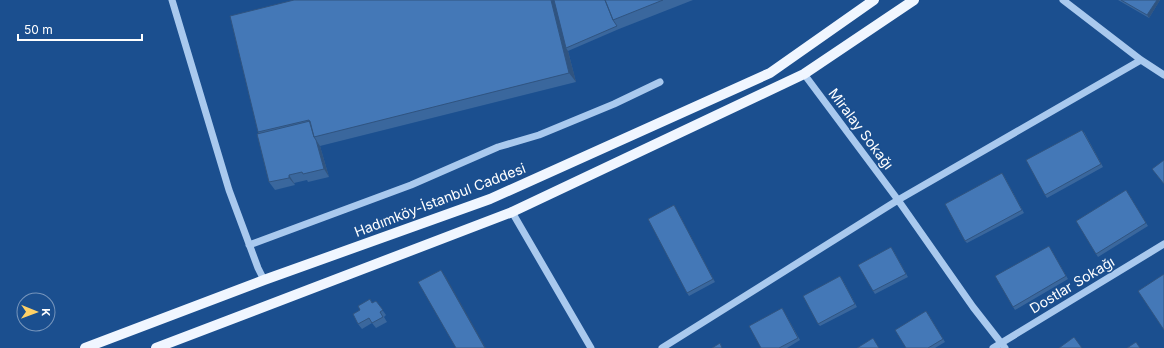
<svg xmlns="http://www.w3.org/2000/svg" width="1164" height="348" font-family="Inter,sans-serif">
<rect width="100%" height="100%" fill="#1b4f8f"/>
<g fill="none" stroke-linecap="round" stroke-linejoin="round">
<!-- minor -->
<path stroke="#a9c9ee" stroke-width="7" d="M172,0L229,190L258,268L264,280
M1063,0L1141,60L1164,75
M804,74L898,200L973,307L1005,348
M512,212L591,348
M249,245L411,185L498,147L539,135L614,104L660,82
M662,348L898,200L1141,60
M993,348L1164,244"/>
<!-- major -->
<path stroke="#f0f6ff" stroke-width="10" d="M85,348L264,280L490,199L770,73L874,0
M156,348L512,212L804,74L914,0"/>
</g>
<!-- wall -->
<path fill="#3a679d" d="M294,0H693L619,29L568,51L576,82L320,146L329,177L308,182L307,180L294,183L295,185L275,190L269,182L259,134L258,132Z
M1118,0H1160L1149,18Z
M1084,132L1103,167L1047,198L1045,195Z
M1004,176L1024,213L967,243L965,241Z
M1126,190L1148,226L1098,257L1096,254Z
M674,205L715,282L689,296L687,293Z
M1049,246L1068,279L1015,310L1013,307Z
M893,250L908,277L875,294L873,291Z
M842,279L857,307L820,326L818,324Z
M376,301L386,315L384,317L387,322L376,328L372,323L362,329L358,324L373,303Z
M782,308L800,340L787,348H761Z
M928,314L945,342L935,348H906Z"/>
<!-- shaded-wall -->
<path fill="#305480" d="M551,0H555L566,48L568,51L576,82L569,73Z
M1157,0H1160L1149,18L1147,15Z
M316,140L320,146L329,177L324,169Z
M289,175L294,183L295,185L289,178Z
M674,205L676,208L715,282L713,279Z
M441,270L446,277L486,348H485Z"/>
<!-- building -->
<path fill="#4478b7" stroke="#305480" d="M294,0H551L569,73L314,137L309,120L258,132L230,16Z
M554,0H605L613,20L617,26L566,48Z
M605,0H663L613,20Z
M1121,0H1157L1147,15Z
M310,121L314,137L316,140L324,169L303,174L302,172L289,175V178L269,182L257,134Z
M1082,130L1101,164L1045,195L1026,160Z
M1164,160V184L1152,169Z
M1002,173L1022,210L965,241L945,204Z
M1126,190L1146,223L1096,254L1076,221Z
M674,205L713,279L687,293L648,219Z
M1049,246L1066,276L1013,307L995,276Z
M891,247L906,274L873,291L858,265Z
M441,270L485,348H456L418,282Z
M1164,274V330L1138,291Z
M840,276L855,304L818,324L803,296Z
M370,299L372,303L376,301L383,310L380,312L383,317L372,323L369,318L358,324L353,314L360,310L358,306Z
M782,308L798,338L779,348H761L749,326Z
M926,311L943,339L928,348H906L895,330Z
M1074,337L1082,348H1059Z
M873,338L879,348H857Z
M1136,342L1140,348H1127Z
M720,343L722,348H712Z"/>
<g text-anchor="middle" stroke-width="3" stroke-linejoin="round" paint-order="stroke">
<!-- street labels -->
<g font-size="14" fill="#fff" stroke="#1b4f8f">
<text transform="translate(861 129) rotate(53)" y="5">Miralay Sokağı</text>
<text transform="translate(440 200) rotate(-21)" y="5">Hadımköy-İstanbul Caddesi</text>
<text transform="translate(1072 285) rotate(-31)" y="5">Dostlar Sokağı</text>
</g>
</g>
<!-- north arrow -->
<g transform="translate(36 312) rotate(91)"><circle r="19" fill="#1b4f8f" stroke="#7695bc"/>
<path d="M0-3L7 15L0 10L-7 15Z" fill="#ffd166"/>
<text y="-6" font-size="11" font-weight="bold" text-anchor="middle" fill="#ffffff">K</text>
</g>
<!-- scale -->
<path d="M18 34v6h124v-6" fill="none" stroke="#ffffff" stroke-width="2"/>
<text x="24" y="34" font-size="12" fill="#ffffff" stroke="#1b4f8f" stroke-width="3" paint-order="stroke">50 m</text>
</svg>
